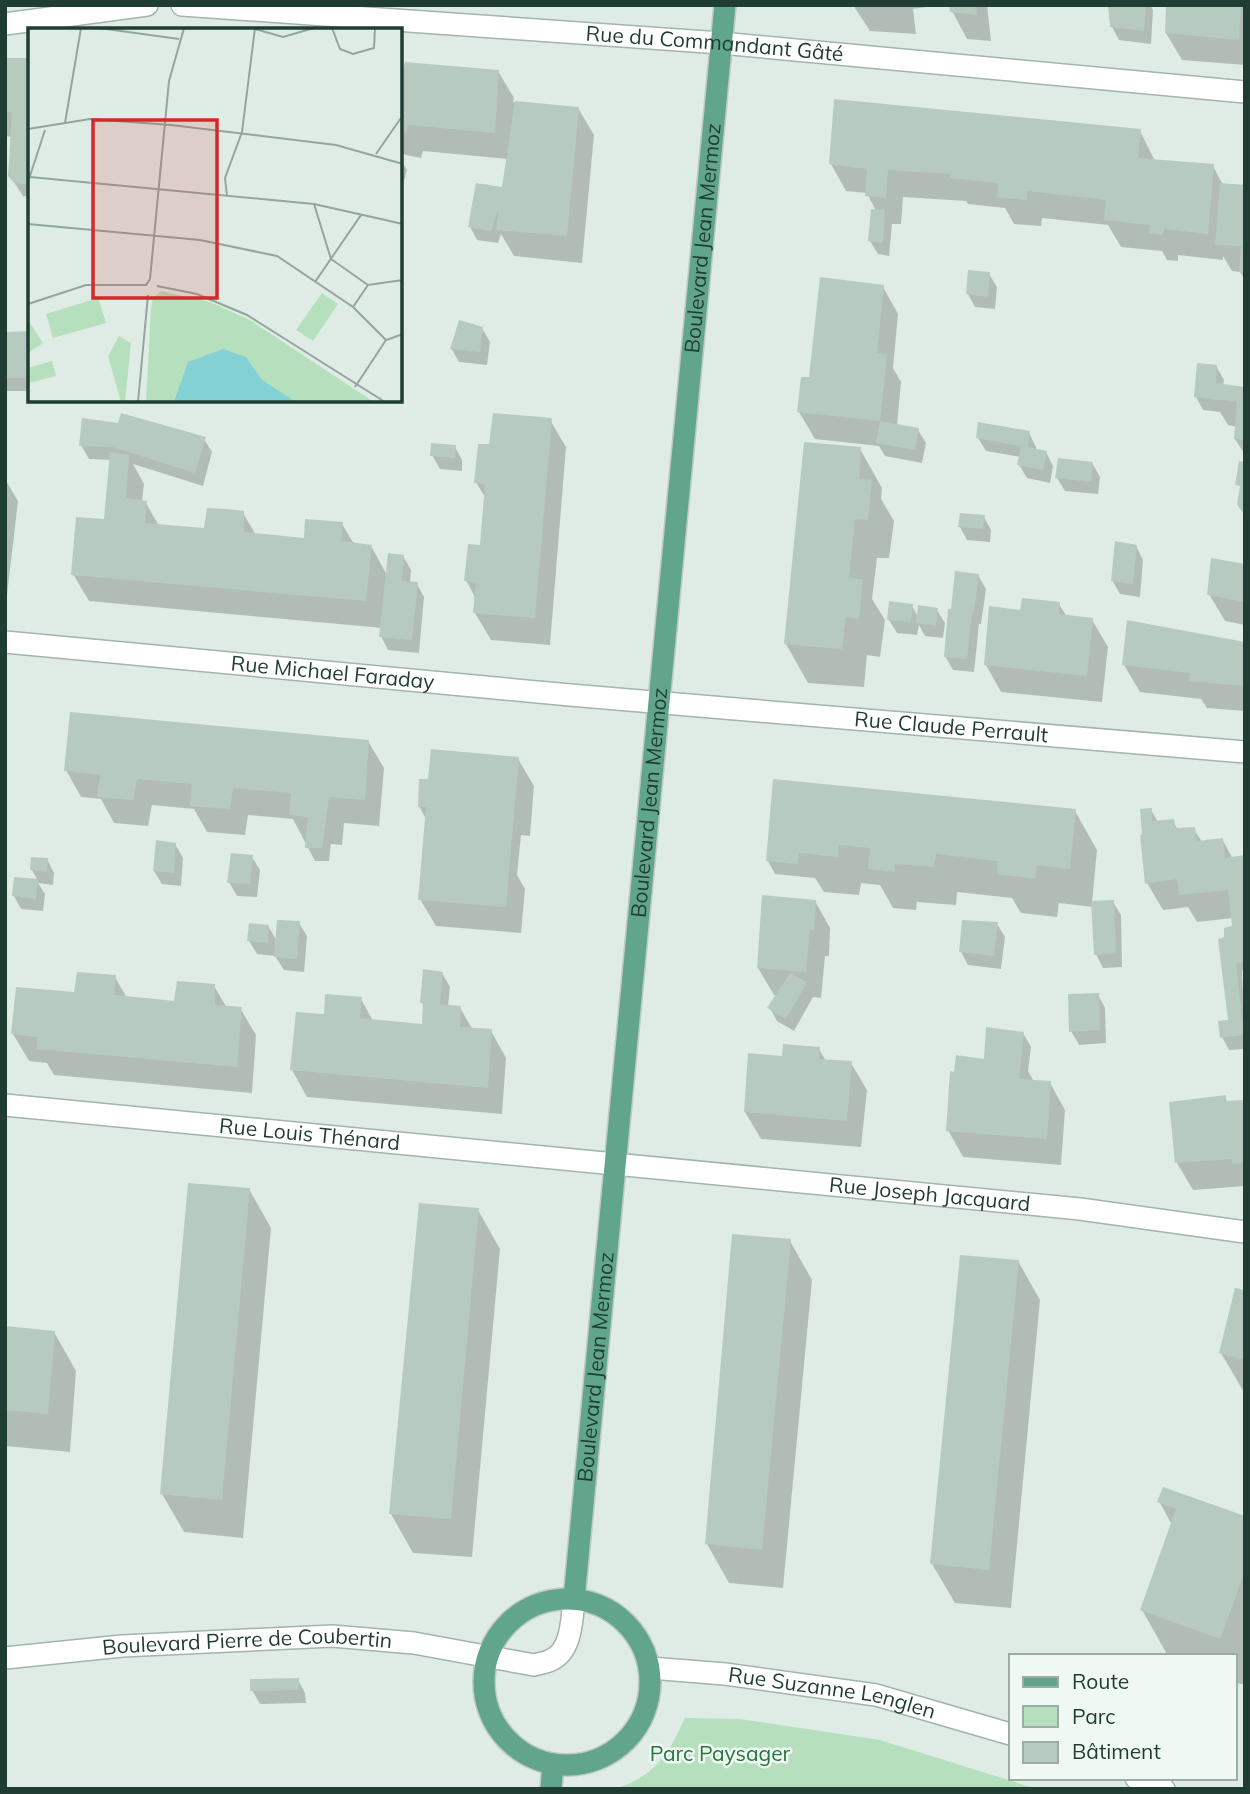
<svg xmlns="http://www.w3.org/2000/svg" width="1250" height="1794" font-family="Mulish,sans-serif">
<rect width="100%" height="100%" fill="#dfece5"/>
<!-- green -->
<path fill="#b6dfbd" d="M685,1718L740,1719L880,1740L1037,1789H615C655,1776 669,1754 685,1718Z"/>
<!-- shadow -->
<path fill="#0003" d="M853,5H940L913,9L916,34L870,31Z
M951,5H987L991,41L967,39L952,11Z
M1110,5H1150L1153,10L1151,44L1119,40L1112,27Z
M1168,5H1245V65L1182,60L1166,33Z
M30,59V197L23,196L10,176L12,137L5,136V60Z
M498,71L514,98L513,102L578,108L594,135L582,263L514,256L501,234L498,243L477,240L470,227L503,193L508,159L423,151L421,158L401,154V156V80Z
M1140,131L1155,161L1213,166L1223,185L1245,187V279L1240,272L1232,271L1223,256V260L1178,255V261L1167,260L1162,251L1121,247L1108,225L1042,218L1041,226L1014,224L1005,208L968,204L966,201L903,197L901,224H892L889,256L878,254L870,241L876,211L867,193L846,191L831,164Z
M401,160L407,170L401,192Z
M989,274L997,287L995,309L975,307L968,294Z
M883,287L898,314L893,368L901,382L897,426L918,430L926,443L922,463L885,456L879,446L815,439L799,412L811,379Z
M482,328L490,342L487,365L459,362L451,348Z
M30,332V391H7L5,388V333Z
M1216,366L1224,380L1223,385L1245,388V455L1235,439L1237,427L1228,425L1220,412L1203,410L1196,397Z
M550,420L566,447L550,645L491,640L475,613L476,599L466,580L481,546L486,499L476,482Z
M1029,433L1036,447V451L1046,452L1053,466L1050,483L1027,478L1019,465L1021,457L986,451L978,438Z
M204,439L212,452L203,486L133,464L144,484L142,502L146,503L159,526L206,530L243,513L256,535L305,540L342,524L354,544L371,546L387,575L403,556L411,570L410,583L417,584L424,597L419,653L388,650L381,636L382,628L89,601L73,574L106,520L111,460L89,459L81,445Z
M455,447L462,460V471L440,469L432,455Z
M860,449L882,488L881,499L894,521L889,558H877L872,599L885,620L880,657L867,655L864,687L808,683L786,644Z
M1092,463L1100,477L1098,494L1065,491L1057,478Z
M5,479L18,501L7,595H5Z
M984,517L991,530L990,542L967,540L960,527Z
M1136,546L1143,560L1140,597L1120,594L1112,580Z
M1245,565V625L1225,621L1209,594Z
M978,575L986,589L981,624H979L974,672L953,670L945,656L953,611Z
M1059,604L1067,617L1092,620L1108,647L1102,702L1001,692L986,665L1021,612Z
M912,606L918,617L937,610L945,623L943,638L925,636L919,625L917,635L897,633L889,620Z
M1245,643V711L1207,708L1201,699L1140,692L1124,665Z
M368,741L384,768L379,826L344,823L342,845L331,844L329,861H315L293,819L248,815L245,835L207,832L194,809L152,805L148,826L114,823L101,799L81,797L66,770Z
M518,759L534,786L530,836L521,835L517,875L525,889L521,933L436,926L420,899L426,819L419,806Z
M774,781L1075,811L1097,850L1092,903L1113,902L1121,915L1122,967L1103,968L1096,954L1093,907L1059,903L1057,917L1021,913L1012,898L957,892L956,905L917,902L916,910L893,908L880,885L861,883L859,895L824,892L815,878L775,874L768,861Z
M1151,810L1158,822L1173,821L1178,830L1194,829L1202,842L1222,839L1233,859L1245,857V974L1242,970L1245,1049L1229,1050L1222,1037L1230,1022L1226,939L1234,928L1233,918L1197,922L1188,907L1163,910L1147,883Z
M175,844L183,858L181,886L162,884L154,871Z
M252,857L260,870L257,897L237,896L229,882Z
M47,859L54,873L53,885L38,883L45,894L43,911L21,909L14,896L15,879L38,881L32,870Z
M815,901L830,928L829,956H825L821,998L813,997L794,1031L777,1021L770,1008L778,995H774L758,968Z
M299,923L307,936L304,972L284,970L275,956L257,954L249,941L268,926L277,941Z
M997,924L1005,937L1001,969L968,965L961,952Z
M442,973L450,987L448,1006L460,1008L473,1030L491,1031L506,1058L502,1114L307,1097L292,1070L325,1016L361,999L373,1021L424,1026L425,1007L422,1002Z
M115,977L127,998L176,1003L214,986L227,1008H240L256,1035L252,1093L54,1075L47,1063L29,1061L13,1034Z
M1098,995L1105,1008L1106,1043L1079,1045L1071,1031Z
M1023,1033L1031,1047L1028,1071L1034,1082L1050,1083L1065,1110L1061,1165L963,1157L948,1130L956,1074L986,1061Z
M819,1049L826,1061L851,1063L867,1090L861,1147L761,1139L745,1112L784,1058Z
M1225,1097L1228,1103L1245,1101V1186L1193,1190L1177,1163Z
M249,1189L271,1228L243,1538L184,1532L162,1494Z
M478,1210L500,1249L472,1557L413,1553L391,1514Z
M790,1241L812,1280L783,1588L729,1583L707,1544Z
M1018,1261L1040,1300L1011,1608L955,1603L932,1564Z
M1245,1292V1394L1221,1353Z
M5,1328L54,1332L76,1371L70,1452L5,1446Z
M1159,1501L1245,1518V1685L1234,1682V1656H1168L1142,1610L1172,1525Z
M298,1680L305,1693L306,1703L260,1704L252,1690Z"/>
<!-- building -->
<path fill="#b7cac0" d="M949,5H975L977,15L950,12Z
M1108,5H1146L1144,31L1110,27Z
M1166,5H1241L1239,40L1165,33Z
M5,58H30V185L14,183L8,176L12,112L5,111Z
M405,62L499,70L495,133L408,125L406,132L401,131V75Z
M834,99L1141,129L1138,158L1214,164L1208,234L1164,229L1163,235L1149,233L1150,225L1104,220L1106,200L1027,191V200L997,197L998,183L950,178V174L888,170L886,198L865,196L867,169L829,164Z
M515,101L579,107L567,236L496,230L499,207L491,231L468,227L476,183L502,187Z
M1220,183L1245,185V273L1239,272L1241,246L1215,245Z
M871,209L885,210L883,243L868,241Z
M968,270L990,272L988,297L966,294Z
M820,277L884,285L877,353L887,354L880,421L797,412L801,377H809Z
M459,320L483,327L480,352L450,349Z
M30,331V378H5V332Z
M1197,363L1217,365L1216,383L1245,387V440L1234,439L1237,402L1194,397Z
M121,413L206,437L195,473L112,447L79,446L82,418L118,423Z
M493,413L552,418L535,618L473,613L476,582L464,581L468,544L480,545L485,484L474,483L478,444H489Z
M880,421L919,428L915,450L876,443Z
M978,422L1030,431L1028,447L1047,451L1043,470L1017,465L1021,446L976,438Z
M804,442L861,447L859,479L872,480L868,520L855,519L849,577L863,580L859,619L846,617L842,649L784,644Z
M431,443L456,445L455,458L430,456Z
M110,452L129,455L126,498L147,501L145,523L204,528L207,508L227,509L244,511V532L304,538L305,519L343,522L341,541L372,545L366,601L71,575L76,517L104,519Z
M1058,458L1093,462L1091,482L1055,478Z
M1239,461L1245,462V516L1237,504L1240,486L1235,485Z
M960,513L985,515L983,529L958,527Z
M1115,541L1137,545L1133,584L1111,581Z
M388,553L404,555L402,581L418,582L412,640L379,637Z
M1211,558L1245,564V602L1207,595Z
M955,571L979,574L974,612H972L967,659L944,657L948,609H951Z
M1022,598L1060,602L1059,614L1093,618L1087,676L984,665L989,606L1020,610Z
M889,601L913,604L911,622L887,620Z
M918,605L938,608L936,626L916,623Z
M1127,620L1245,642V686L1189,681L1190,673L1122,665Z
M70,712L369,740L365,800L329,797L322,848H305L308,817L289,815L291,793L233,788L230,809L190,806L192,784L137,779L133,800L97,797L100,775L64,771Z
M431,749L519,757L506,907L418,900L426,807H418L419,779H428Z
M773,779L1076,809L1070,869L1037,865L1035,879L997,874L998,861L936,854L934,867L895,864V872L868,869L870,848L839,845L838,857L799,853L798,864L766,861Z
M1152,808V821L1174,819L1175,828L1195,827L1197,841L1223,838L1225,858L1245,855V962L1236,963L1244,1035L1220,1038L1218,1021L1228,1020L1218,939L1224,937V928L1232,926L1228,890L1179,895L1177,879L1145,884L1140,835L1142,834L1140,809Z
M156,840L176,843L174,873L153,871Z
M231,853L253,855L250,884L227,883Z
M31,857L48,858L47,872L30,870Z
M14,877L38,879L36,899L12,896Z
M762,895L816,900L814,930H810L806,972L757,968Z
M1114,900L1116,954L1094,955L1091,901Z
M277,920L300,921L297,959L274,957Z
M962,920L998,922L994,956L959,952Z
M249,923L269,925L268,943L247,941Z
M423,969L443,972L440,1004L461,1006L460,1027L492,1029L488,1088L290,1070L296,1012L324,1014L325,994L362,997L360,1018L422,1024L423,1003H420Z
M77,972L116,975L114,995L146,998L174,1001L177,981L215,984V1005L242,1007L237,1067L37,1049V1037L11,1034L16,987L74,992Z
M790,973L807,982L786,1019L767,1008Z
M1099,993L1100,1030L1069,1032L1068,994Z
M986,1027L1024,1032L1019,1079L1051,1081L1047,1139L946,1131L950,1071L954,1072L956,1055L984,1059Z
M783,1044L820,1047L819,1059L852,1061L847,1121L744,1112L748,1053L782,1056Z
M1226,1095V1101L1245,1100V1163L1232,1164V1159L1175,1163L1169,1102Z
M188,1183L250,1188L222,1500L160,1494Z
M419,1203L479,1208L451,1519L389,1514Z
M732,1234L791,1239L762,1550L705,1544Z
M960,1255L1019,1260L989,1570L930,1564Z
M1235,1288L1245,1290V1360L1219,1353Z
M5,1326L55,1331L48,1414L5,1410Z
M1163,1487L1245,1516V1571L1220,1639L1140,1610L1176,1509L1157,1502Z
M299,1678V1690L250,1691V1679Z"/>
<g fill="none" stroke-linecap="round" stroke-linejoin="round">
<defs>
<g id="minor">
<path id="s1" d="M182,5L721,43L1245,92"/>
<path d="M5,24L147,5"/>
<path id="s2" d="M5,642L570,695L1245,752"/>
<path id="s3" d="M5,1105L1080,1209L1245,1232"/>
<path id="s4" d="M5,1658L122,1646L332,1636L414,1643L534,1665C539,1663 546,1663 551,1660C572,1651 572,1618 574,1599"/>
<path id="s5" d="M650,1668L725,1674L876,1695L1010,1734"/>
<path d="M1136,1778L1164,1789"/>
</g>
<g id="major">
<path id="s6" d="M574,1599L725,5"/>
<circle cx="567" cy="1682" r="83"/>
<path d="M551,1789L553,1764"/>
</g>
</defs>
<!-- minor casing -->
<use href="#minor" stroke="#a2b4ac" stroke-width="24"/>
<!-- major casing -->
<use href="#major" stroke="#c0c9c6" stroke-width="24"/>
<!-- minor -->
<use href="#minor" stroke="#fff" stroke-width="21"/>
<!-- major -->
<use href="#major" stroke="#60a58c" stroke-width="21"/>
</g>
<g text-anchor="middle" stroke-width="5" stroke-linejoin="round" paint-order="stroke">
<!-- street labels -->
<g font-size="21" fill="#1f3d32" stroke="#f0f8f3">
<text dy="7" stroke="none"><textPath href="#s1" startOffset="534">Rue du Commandant Gâté</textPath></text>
<text dy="7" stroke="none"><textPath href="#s6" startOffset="1367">Boulevard Jean Mermoz</textPath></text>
<text dy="7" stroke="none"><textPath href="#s2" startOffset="329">Rue Michael Faraday</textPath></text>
<text dy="7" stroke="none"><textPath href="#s2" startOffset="950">Rue Claude Perrault</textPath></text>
<text dy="7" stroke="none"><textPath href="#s6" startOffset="800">Boulevard Jean Mermoz</textPath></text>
<text dy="7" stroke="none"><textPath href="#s3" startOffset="306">Rue Louis Thénard</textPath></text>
<text dy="7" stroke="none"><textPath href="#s3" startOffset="929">Rue Joseph Jacquard</textPath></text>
<text dy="7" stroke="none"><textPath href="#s6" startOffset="233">Boulevard Jean Mermoz</textPath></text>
<text dy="7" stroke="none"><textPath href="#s4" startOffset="243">Boulevard Pierre de Coubertin</textPath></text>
<text dy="7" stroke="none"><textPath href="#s5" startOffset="184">Rue Suzanne Lenglen</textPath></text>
</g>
<!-- park labels -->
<g font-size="21" fill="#26773d" stroke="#f0f8f3">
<text x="720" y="1761">Parc Paysager</text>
</g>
</g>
<!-- overview -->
<g transform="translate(28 28)">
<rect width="374" height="374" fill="#dfece5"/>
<path d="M133,263L182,274L222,292L346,374H118L123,281L125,270ZM294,265L310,276L285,313L268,302ZM70,270L78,295L25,310L18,286ZM0,292L15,315L0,325ZM91,308L103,315L97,374H93L80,328ZM24,333L28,348L1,355L0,340Z" fill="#b6dfbd"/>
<path d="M195,321L218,329L234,352L268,374H146L160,334Z" fill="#83d1d5"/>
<path fill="none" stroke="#92a69d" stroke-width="2" d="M71,0L151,11M304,0L312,21L325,26L346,20L347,0M227,1L255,9L286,0M37,95L53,0M0,101L62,91L143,97L308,117L375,136M348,126L375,87M2,149L286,176L375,196M0,154L17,102M199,168L197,150L214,104L227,0M286,176L303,231L340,257L375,252M0,196L172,212L249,228L325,279L358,312M122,251L141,53L156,0M287,254L333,187M129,258L169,266L219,287L357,374M0,276L58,257H118L122,251M325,279L340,257M327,359L358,312L375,306M110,374L120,267"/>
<path fill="#d62828" fill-opacity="0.15" stroke="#d62828" stroke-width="3.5" d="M65,92H189V270H65Z"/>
<rect width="374" height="374" fill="none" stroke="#1f3d32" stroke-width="3.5"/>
</g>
<!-- border -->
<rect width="1250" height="1794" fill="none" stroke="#1f3d32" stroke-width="14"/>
<!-- legend -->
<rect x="1009" y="1654" width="228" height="126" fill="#f0f8f3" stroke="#9cada6" stroke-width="2"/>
<rect x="1023" y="1677" width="35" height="10" fill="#60a58c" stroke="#9cada6" stroke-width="2"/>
<text x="1072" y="1689" font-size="21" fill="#1f3d32">Route</text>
<rect x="1023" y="1706" width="35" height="21" fill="#b6dfbd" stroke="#9cada6" stroke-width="2"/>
<text x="1072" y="1724" font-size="21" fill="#1f3d32">Parc</text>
<rect x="1023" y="1742" width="35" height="21" fill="#b7cac0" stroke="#9cada6" stroke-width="2"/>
<text x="1072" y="1759" font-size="21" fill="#1f3d32">Bâtiment</text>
</svg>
